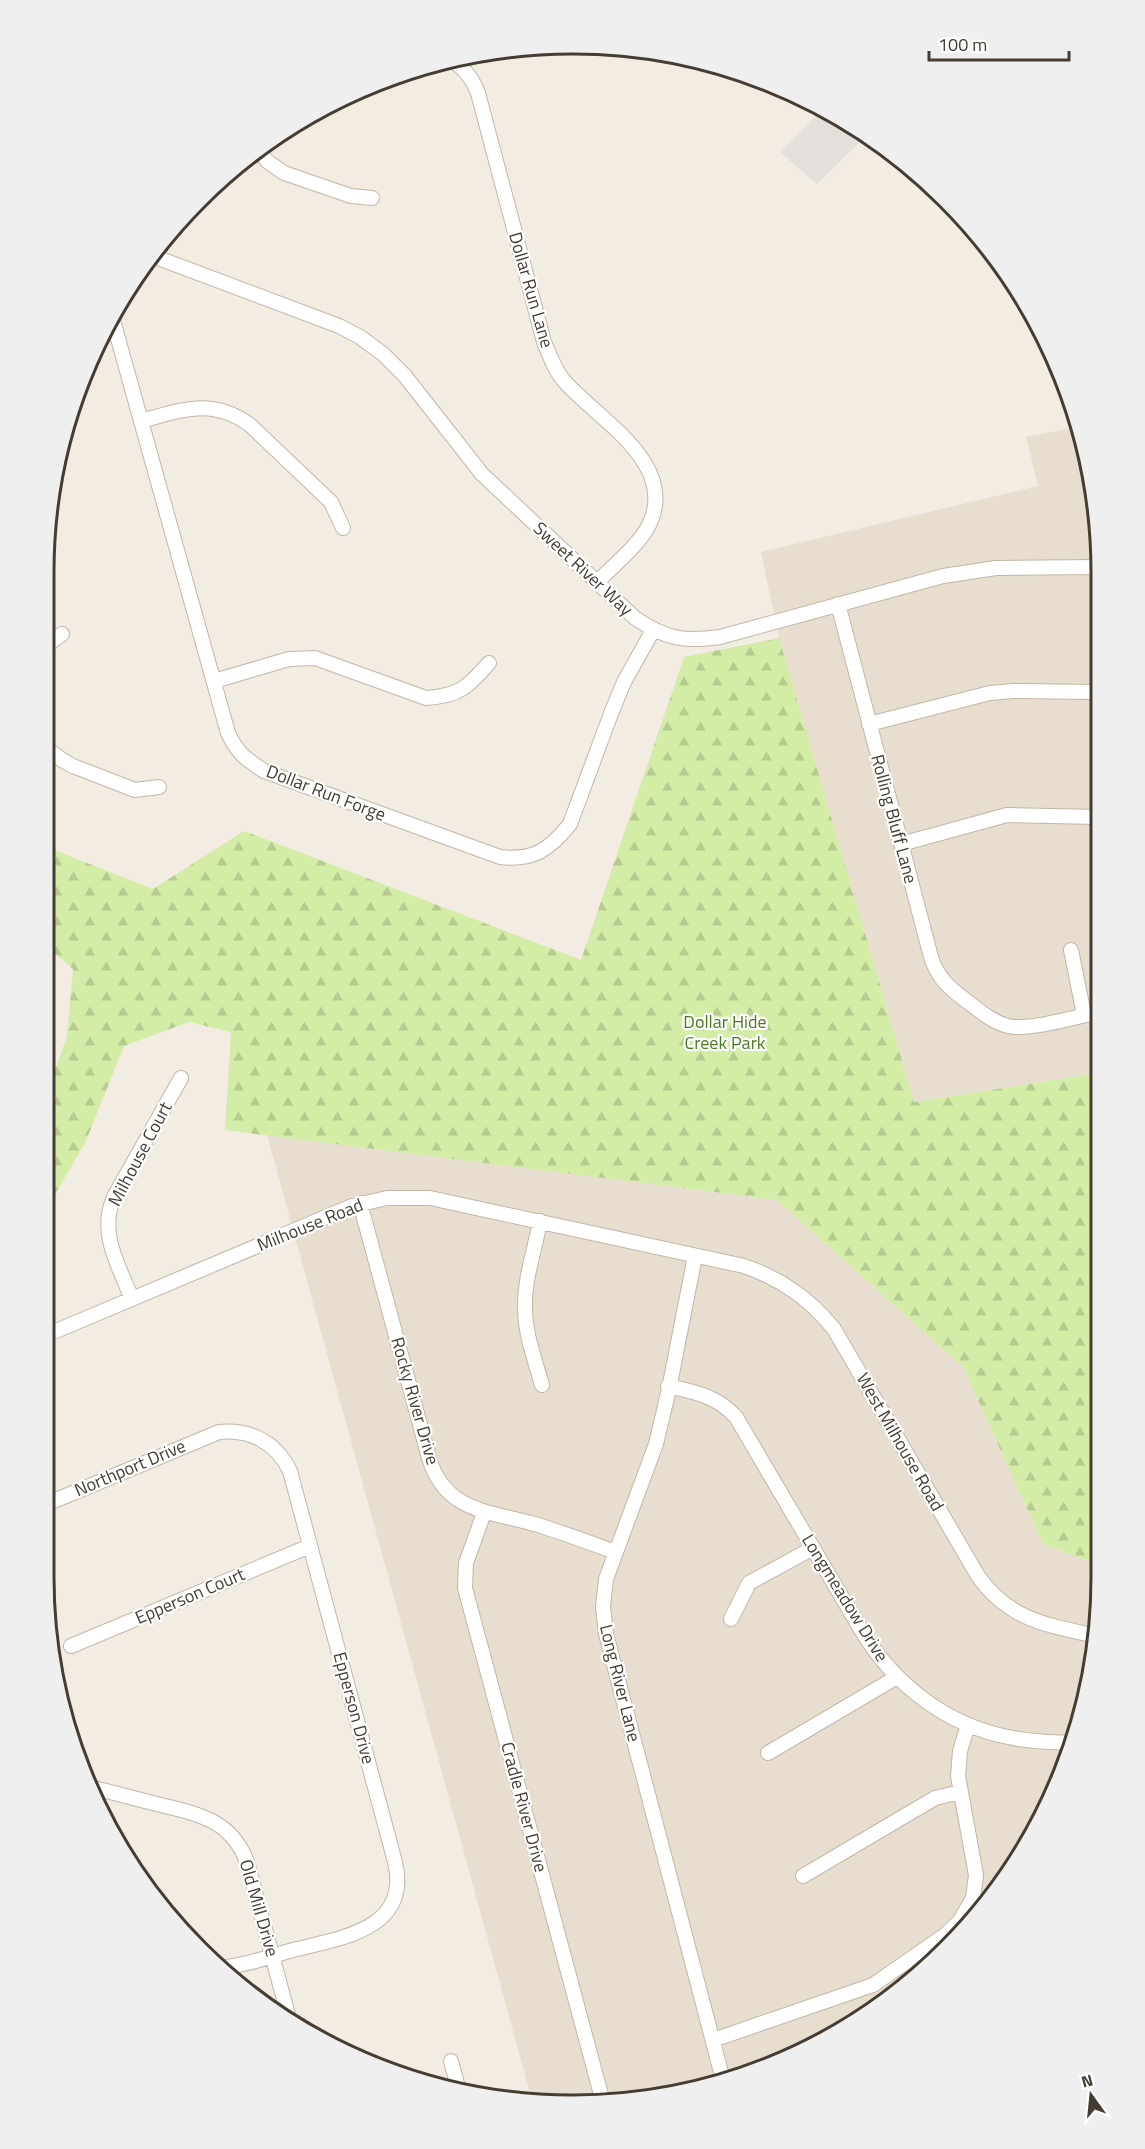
<svg xmlns="http://www.w3.org/2000/svg" width="1145" height="2149" font-family="'Titillium Web',sans-serif">
<defs>
<pattern id="forest-firs" width="22" height="20" patternUnits="userSpaceOnUse" patternTransform="scale(1.5)"><rect width="22" height="20" fill="#d3eca6"/><path d="M5 1l3.5 6h-7zM16 11l3.5 6h-7z" fill="#b6cb8f"/></pattern>
</defs>
<rect width="100%" height="100%" fill="#f3ece2"/>
<!-- residential -->
<path fill="#e8decf" d="M1077,427L1097,503L1099,1073L914,1102L779,639L761,552L1038,486L1026,437Z
M267,1135L777,1200L963,1367L1043,1544L1100,1565V1611L1084,1713L1047,1811L946,1951L806,2051L641,2101L533,2104Z"/>
<!-- forest -->
<path fill="url(#forest-firs)" d="M779,638L914,1102L1099,1073V1111L1093,1121L1099,1161L1100,1565L1043,1544L963,1367L777,1200L225,1130L231,1032L189,1022L124,1046L85,1143L44,1213V1102L67,1036L73,969L44,944V846L153,889L244,831L581,960L684,657Z"/>
<!-- parking -->
<path fill="#e3dfdb" d="M823,109L865,137L817,184L780,152Z"/>
<g fill="none" stroke-linecap="round" stroke-linejoin="round">
<defs>
<path id="minor" d="M452,60C465,69 473,79 478,93L544,342C550,356 555,371 565,382C599,420 679,464 649,525C639,545 613,566 597,582
M259,150L267,161L284,173L351,196L372,198
M150,255L339,326L360,337L383,354L405,376L482,474L635,618C666,639 683,642 720,637L943,576L996,568L1097,567
M112,317L228,733C237,753 246,759 264,771L500,857C534,861 550,849 570,824L612,711L624,682L653,630
M141,421C182,410 212,397 250,425L331,502L343,528
M838,604L931,957C937,977 949,988 964,999C978,1009 991,1022 1008,1026C1029,1031 1076,1017 1099,1012
M44,647L62,634
M214,681L289,659L315,658L426,698C459,696 468,687 489,663
M869,724L990,693L1013,691L1098,692
M44,746L62,760L73,766L135,790L159,787
M901,844L1007,815L1098,817
M1071,950L1084,1015
M360,1203L429,1458C446,1515 494,1511 541,1526C566,1534 591,1543 615,1552
M540,1221C535,1249 524,1280 525,1308C525,1334 535,1360 542,1385
M695,1256L669,1389L656,1444L606,1579L603,1607L606,1634L722,2076
M132,1299C119,1266 98,1233 114,1197L181,1078
M44,1336L352,1206L387,1198H430L744,1266C781,1279 809,1298 834,1329L978,1576C1009,1620 1047,1625 1096,1636
M668,1386C695,1392 717,1396 736,1417L863,1633C896,1686 947,1725 1008,1737C1030,1742 1051,1742 1072,1743
M44,1505L219,1432C250,1429 276,1442 290,1471L395,1862C411,1930 340,1938 293,1950C271,1956 248,1965 226,1967
M484,1513L466,1563L465,1588L603,2102
M731,1619L749,1583L813,1548
M71,1646L310,1546
M768,1753L897,1677
M94,1788C115,1793 136,1799 157,1804C197,1814 231,1819 247,1862L290,2022
M803,1876L935,1798L960,1792
M713,2040L873,1985L945,1935L959,1922L973,1898L976,1875L958,1776L960,1751L968,1725
M451,2061L459,2091"/>
</defs>
<!-- minor casing -->
<use href="#minor" stroke="#c2b6a7" stroke-width="16"/>
<!-- minor -->
<use href="#minor" stroke="#fff" stroke-width="14"/>
</g>
<g text-anchor="middle" stroke-width="4.5" stroke-linejoin="round" paint-order="stroke">
<!-- street labels -->
<g font-size="18" fill="#453c32" stroke="#fff">
<text transform="translate(531 290) rotate(74)" y="6">Dollar Run Lane</text>
<text transform="translate(583 569) rotate(43)" y="6">Sweet River Way</text>
<text transform="translate(326 793) rotate(21)" y="6">Dollar Run Forge</text>
<text transform="translate(894 819) rotate(75)" y="6">Rolling Bluff Lane</text>
<text transform="translate(140 1154) rotate(-62)" y="6">Milhouse Court</text>
<text transform="translate(310 1225) rotate(-22)" y="6">Milhouse Road</text>
<text transform="translate(415 1401) rotate(74)" y="6">Rocky River Drive</text>
<text transform="translate(900 1442) rotate(60)" y="6">West Milhouse Road</text>
<text transform="translate(130 1468) rotate(-23)" y="6">Northport Drive</text>
<text transform="translate(190 1596) rotate(-23)" y="6">Epperson Court</text>
<text transform="translate(845 1598) rotate(58)" y="6">Longmeadow Drive</text>
<text transform="translate(620 1683) rotate(76)" y="6">Long River Lane</text>
<text transform="translate(354 1708) rotate(75)" y="6">Epperson Drive</text>
<text transform="translate(524 1807) rotate(75)" y="6">Cradle River Drive</text>
<text transform="translate(259 1908) rotate(74)" y="6">Old Mill Drive</text>
</g>
<!-- park labels -->
<g font-size="18" fill="#4b7b20" stroke="#fff">
<text x="725" y="1028">Dollar Hide<tspan x="725" dy="21">Creek Park</tspan></text>
</g>
</g>
<!-- crop -->
<path d="M0 0H1145V2149H0ZM572 54H573A518 518 0 0 1 1091 572V1577A518 518 0 0 1 573 2095H572A518 518 0 0 1 54 1577V572A518 518 0 0 1 572 54Z" fill="#f0efef" fill-rule="evenodd"/>
<path fill="none" stroke="#453c32" stroke-width="3" d="M572 54H573A518 518 0 0 1 1091 572V1577A518 518 0 0 1 573 2095H572A518 518 0 0 1 54 1577V572A518 518 0 0 1 572 54Z"/>
<!-- north arrow -->
<g transform="translate(1091 2095) rotate(345)" stroke="#ffffff" stroke-width="4.5" paint-order="stroke">
<path d="M0-4.5L10 22L0 15L-10 22Z" fill="#453c32"/>
<text y="-9" font-size="16" font-weight="bold" text-anchor="middle" fill="#453c32">N</text>
</g>
<!-- scale -->
<path d="M929 51v9h140v-9" fill="none" stroke="#453c32" stroke-width="3"/>
<text x="938" y="51" font-size="18" fill="#453c32" stroke="#ffffff" stroke-width="4.5" paint-order="stroke">100 m</text>
</svg>
